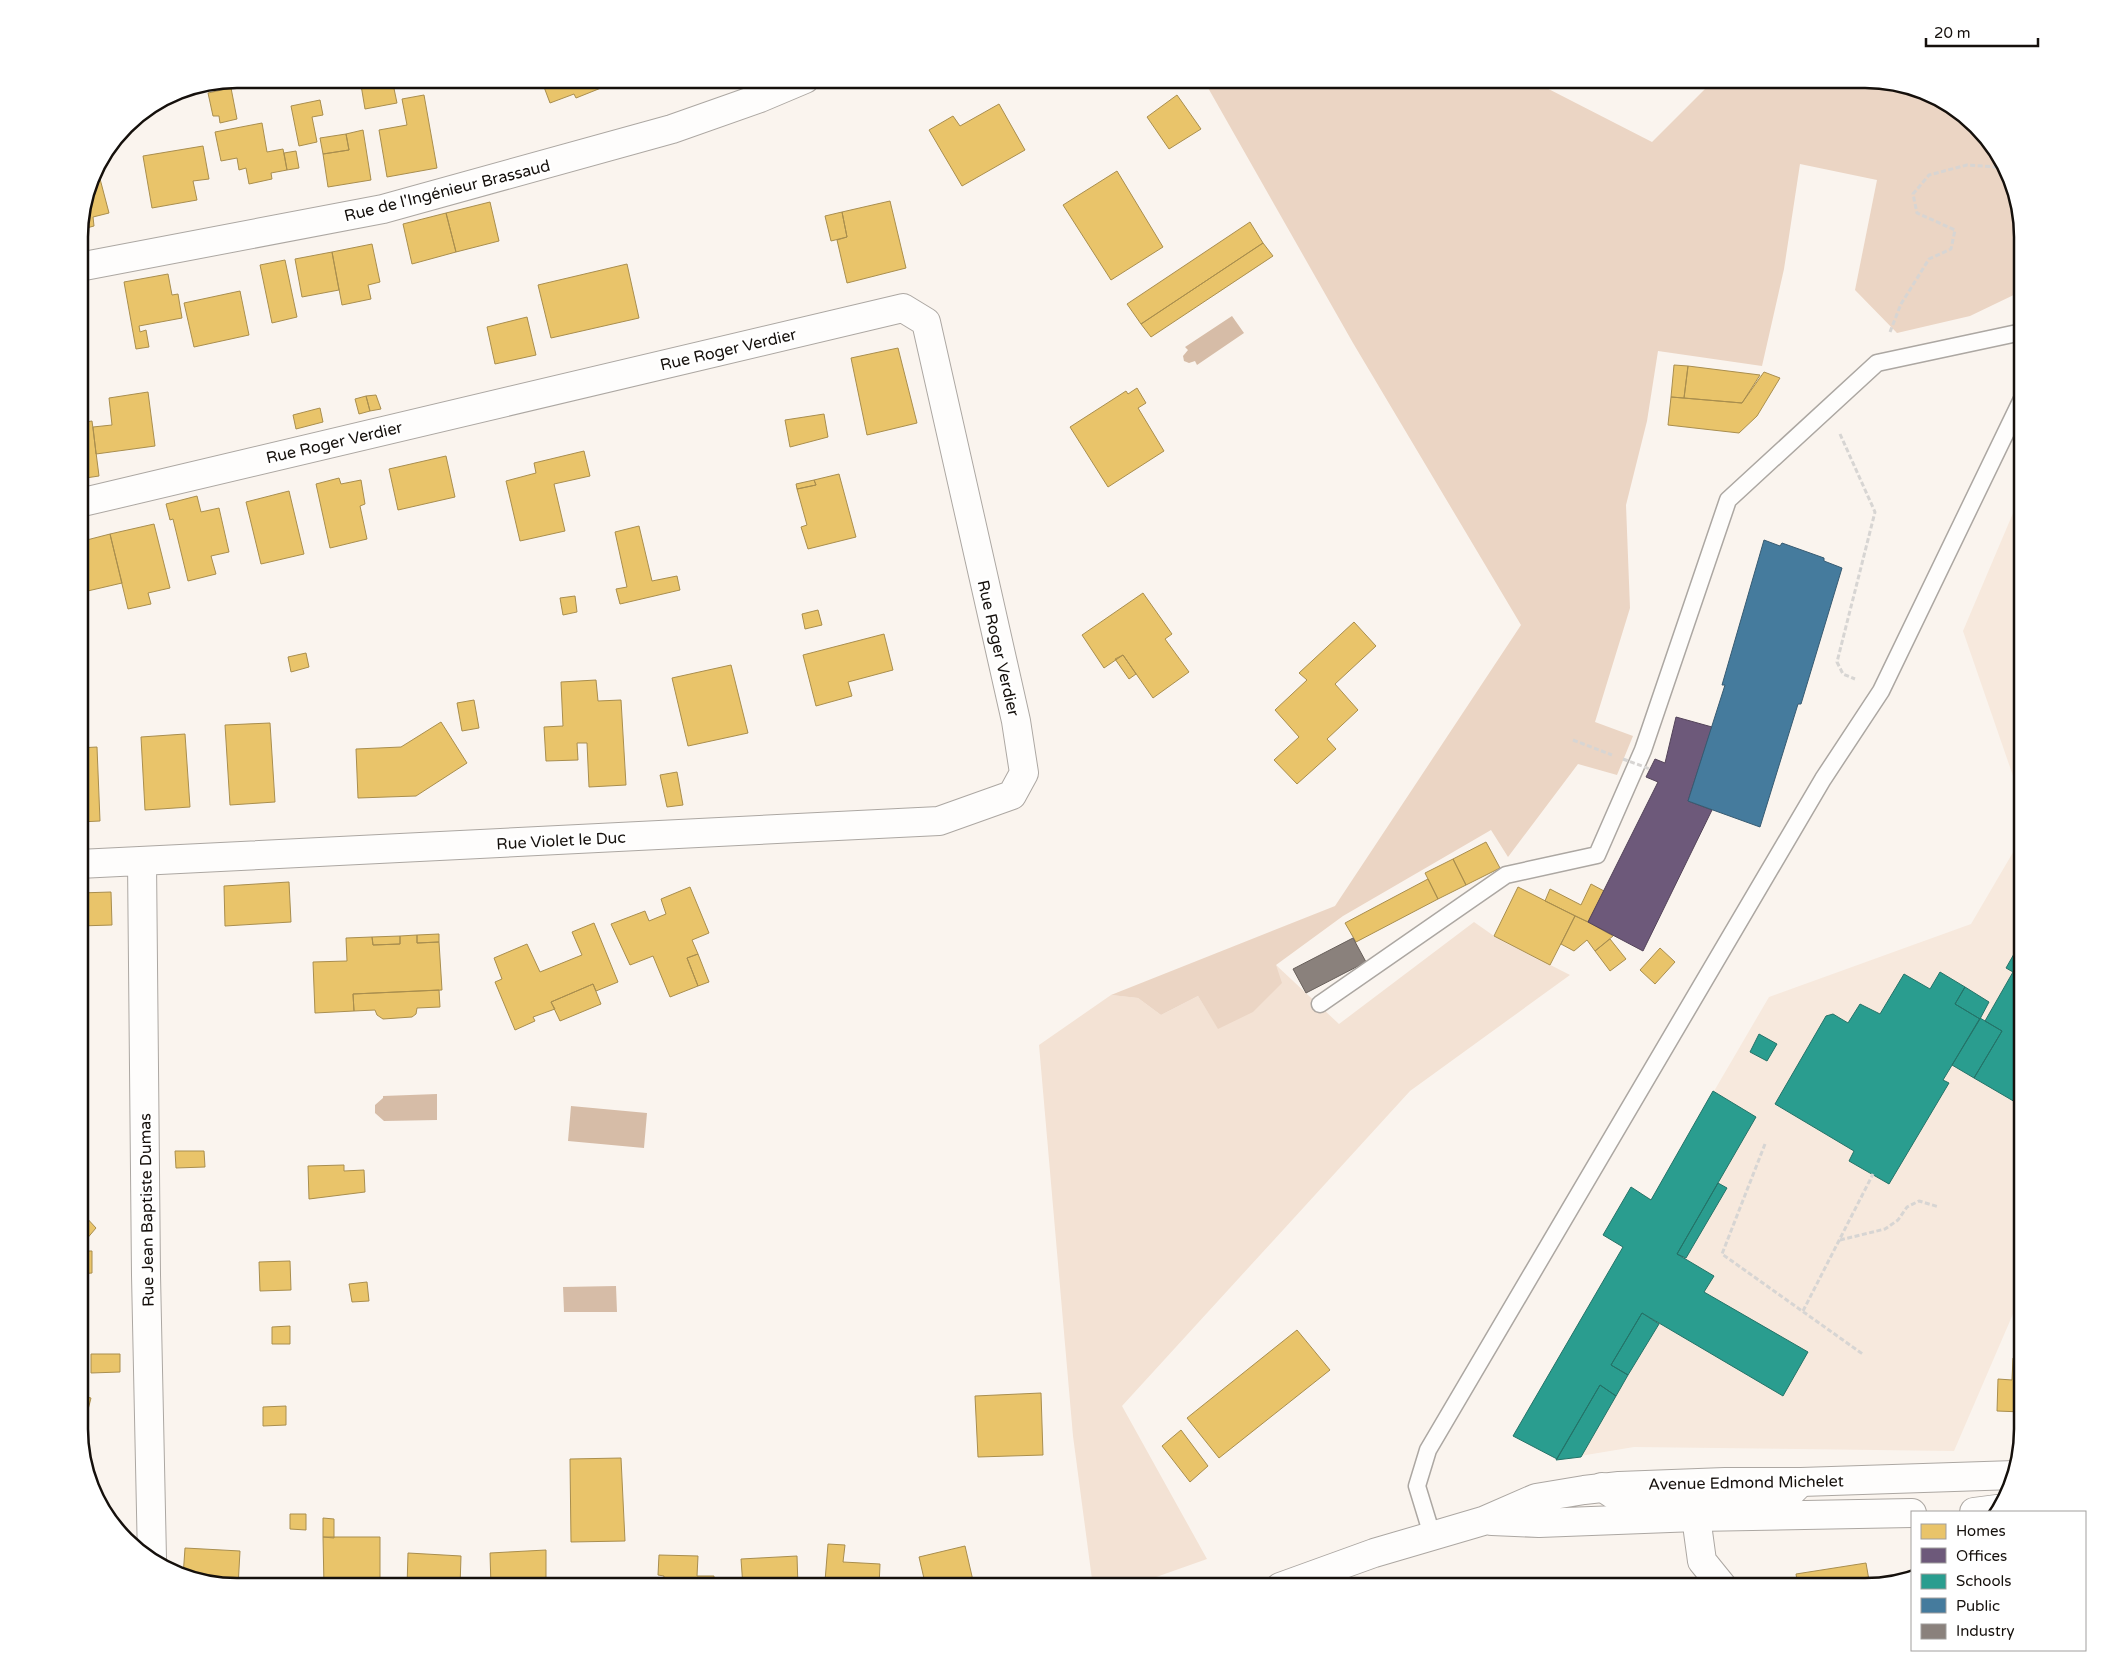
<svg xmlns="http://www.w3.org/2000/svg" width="2101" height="1666" font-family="'Varela Round',sans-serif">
<rect width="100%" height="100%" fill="#faf4ee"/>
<!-- built -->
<path fill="#f7e9dd" d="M2022,492V802L1963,631Z
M2022,837V1293L1954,1451L1634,1447L1556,1460L1623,1247L1603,1235L1631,1187L1651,1199L1769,997L1971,924Z"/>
<!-- green -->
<path fill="#f3e2d4" d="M1474,922L1494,936L1570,975L1410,1091L1122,1406L1207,1559L1128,1587H1093L1073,1436L1039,1045L1111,995L1138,998L1161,1015L1198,996L1218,1028L1276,965L1339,1024Z"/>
<!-- forest -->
<path fill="#ebd5c4" d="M1203,79H1529L1652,142L1715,79H1865L1925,91L1968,118L2006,167L2022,237V291L1970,316L1897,333L1855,290L1877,180L1800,164L1784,269L1762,366L1658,351L1647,421L1626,505L1630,608L1595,722L1633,736L1617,775L1578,764L1508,857L1491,830L1343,916L1276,965L1282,983L1253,1012L1218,1029L1198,996L1161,1015L1138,998L1111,995L1335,906L1521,625L1353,343Z"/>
<!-- water -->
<path fill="#d6bca7" d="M1232,316L1244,333L1197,365L1195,361L1189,363L1184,361L1183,356L1188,350L1185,347Z
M437,1094V1120L384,1121L375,1113V1105L383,1098V1096Z
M571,1106L647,1113L644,1148L568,1141Z
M616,1286L617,1312H564L563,1287Z"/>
<!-- homes -->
<path fill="#e9c46a" stroke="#a98e4e" d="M360,79H392L397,103L365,109Z
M541,79H610L599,83L601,88L576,98L574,94L550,103Z
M231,88L237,119L220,123L219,116H213L208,93Z
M424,95L437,168L387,177L379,130L407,125L402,99Z
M1177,95L1201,129L1169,149L1147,117Z
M320,100L323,115L312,117L317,142L299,146L291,106Z
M999,104L1025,150L962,186L929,130L953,116L960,126Z
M262,123L267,152L283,149L287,170L271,173L272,179L249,184L246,168L239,170L237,158L221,161L215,132Z
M363,130L371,180L328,187L323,154L349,150L346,134Z
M346,134L349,150L323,154L320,138Z
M203,146L209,179L193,181L197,200L152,208L143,156Z
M296,151L299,168L287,170L284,153Z
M1117,171L1163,247L1111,280L1063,205Z
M93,173L94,176L99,175L109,213L93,217L94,226L79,230Z
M890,201L906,268L847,283L837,240L847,237L842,212Z
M490,202L499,241L456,252L446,213Z
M842,212L847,237L831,241L825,216Z
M446,213L456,252L412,264L403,224Z
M1250,222L1263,243L1141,324L1127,304Z
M1263,243L1273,256L1151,337L1141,324Z
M372,244L380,282L368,285L371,299L342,305L332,252Z
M332,252L339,290L302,297L295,259Z
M285,260L297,317L272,323L260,265Z
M627,264L639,318L551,338L538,285Z
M168,274L172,295L178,294L182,318L139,326L140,332L146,330L149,347L136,349L124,282Z
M79,289H82L88,321L79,322Z
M240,291L249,335L194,347L184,303Z
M527,317L536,355L495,364L487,327Z
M898,348L917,423L867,435L851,358Z
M1674,365L1688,366L1684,398L1671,397Z
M1688,366L1760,375L1742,403L1684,398Z
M1764,372L1780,378L1757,416L1739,433L1668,425L1671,397L1742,403Z
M1137,388L1146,403L1138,408L1164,451L1108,487L1070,427L1126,391L1128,394Z
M148,392L155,446L96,454L93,427L112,425L109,398Z
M376,395L381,409L370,411L366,396Z
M366,396L370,411L359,414L355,399Z
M320,408L323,422L296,429L293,415Z
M824,414L828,437L790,447L785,420Z
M92,421L99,476L79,479V423Z
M584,451L590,476L554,484L565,531L520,541L506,481L536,473L534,463Z
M446,456L455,497L398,510L389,469Z
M839,474L856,537L808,549L801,527L807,525L797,489L816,485L814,480Z
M339,478L341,484L361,480L365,504L360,506L367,539L330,548L316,484Z
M814,480L816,485L797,489L796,484Z
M289,491L304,554L261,564L246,502Z
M197,496L201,512L219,508L229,552L211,556L216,574L188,581L173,519L170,520L166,504Z
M154,524L170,588L148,593L151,604L128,609L110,534Z
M639,526L652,581L677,576L680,590L620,604L616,589L627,587L615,532Z
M110,534L122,583L79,593V542Z
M1143,593L1172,634L1165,639L1189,672L1153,698L1123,655L1104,668L1082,635Z
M575,596L577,612L563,615L560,598Z
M818,610L822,625L805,629L802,614Z
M1354,622L1376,646L1335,684L1358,710L1327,739L1336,749L1297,784L1274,760L1299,737L1275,710L1307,680L1299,673Z
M884,634L893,670L848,682L852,696L816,706L803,655Z
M306,653L309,667L291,672L288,657Z
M1123,655L1136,674L1129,679L1115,659Z
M731,665L748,733L688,746L672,678Z
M596,680L598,701L621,700L626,785L589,787L587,743H577L578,760L546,761L544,727L563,726L561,682Z
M474,700L479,728L462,731L457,703Z
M441,722L467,763L416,796L358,798L356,749L401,747Z
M270,723L275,802L230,805L225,725Z
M185,734L190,807L145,810L141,737Z
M97,747L100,821L79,822V748Z
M677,772L683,805L667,807L660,775Z
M1486,842L1500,868L1466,885L1453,859Z
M1453,859L1466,885L1438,899L1425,873Z
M1428,879L1438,899L1356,942L1345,923Z
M289,882L291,922L225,926L224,886Z
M1591,884L1604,891L1588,922L1545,901L1550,889L1581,905Z
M690,887L709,933L692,940L698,954L687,958L698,986L670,997L653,956L630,965L611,924L645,911L649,921L666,914L661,899Z
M1518,887L1575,916L1550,965L1494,936Z
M111,892L112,925L79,926V893Z
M1575,916L1588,922L1613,936L1595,951L1587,940L1574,951L1561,944Z
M594,923L618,982L596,991L593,984L551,1002L555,1009L533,1017L535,1021L515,1030L495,982L502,979L494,958L527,944L540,972L582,955L572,932Z
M79,926H84L88,1118H79Z
M439,934V942L417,943V935Z
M417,935V943L439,942L442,990L353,994L354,1011L315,1013L313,962L347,961L346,938L372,937L373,945L400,944V936Z
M400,936V944L373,945L372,937Z
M1610,939L1626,959L1610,971L1595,951Z
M1660,948L1675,962L1655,984L1640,970Z
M698,954L709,982L698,986L687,958Z
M593,984L601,1004L560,1021L551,1002Z
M439,990L440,1007L417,1008L416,1014L412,1017L383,1019L377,1015L375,1010L354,1011L353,994Z
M79,1118H88V1146H79Z
M175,1151H204L205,1167L176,1168Z
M344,1165V1171L364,1170L365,1192L309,1199L308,1166Z
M79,1184H84V1215L96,1228L85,1241V1251H92V1273L79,1274Z
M290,1261L291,1290L260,1291L259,1262Z
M79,1274H83L84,1337H79Z
M367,1282L369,1301L352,1302L349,1284Z
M290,1326V1344H272V1327Z
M1297,1330L1330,1370L1219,1458L1187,1418Z
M91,1354H120V1372L91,1373Z
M2013,1358H2022V1412L1997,1411L1998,1379L2012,1380Z
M1041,1393L1043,1455L978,1457L975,1396Z
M79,1395L91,1398L80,1441L79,1439Z
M286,1406V1425L263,1426V1407Z
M1181,1430L1208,1466L1190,1482L1162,1446Z
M621,1458L625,1541L571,1542L570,1459Z
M290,1514H306V1530L290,1529Z
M323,1518L334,1519V1538L323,1537Z
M323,1537H380V1583L371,1584V1587H324Z
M828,1544L845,1545L843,1562L880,1564L879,1587H829V1582L825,1581Z
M965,1546L974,1585L966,1587H926L919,1557Z
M185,1548L240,1551L238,1587L183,1577Z
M546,1550V1587H491L490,1553Z
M408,1553L461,1556L460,1587H407Z
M659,1555L698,1556L697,1576H714V1587H663L664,1576L658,1575Z
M797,1556L798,1587H743L741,1559Z
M1866,1563L1870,1586L1798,1587L1796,1574Z"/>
<!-- offices -->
<path fill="#6d597a" stroke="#534359" d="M1676,717L1712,727L1688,801L1712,810L1643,951L1588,922L1658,782L1646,777L1655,759L1665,763Z"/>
<!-- schools -->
<path fill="#2a9d8f" stroke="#247368" d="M2022,940V1106L1974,1078L2002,1031L1985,1021L2013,972L2006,968Z
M1940,972L1965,987L1955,1004L1980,1019L1943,1080L1949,1083L1889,1184L1849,1161L1854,1151L1775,1104L1826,1016L1833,1014L1848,1023L1860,1004L1880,1014L1904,974L1930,989Z
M1965,987L1989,1002L1980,1019L1955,1004Z
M1980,1018L2002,1031L1974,1078L1952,1065Z
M1759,1034L1777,1044L1767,1061L1750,1052Z
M1713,1091L1756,1117L1677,1254L1714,1276L1704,1292L1808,1352L1783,1396L1642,1313L1611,1365L1628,1375L1616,1396L1600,1385L1557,1459L1513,1436L1623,1247L1603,1235L1631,1187L1651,1200Z
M1718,1183L1727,1188L1686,1258L1677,1254Z
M1642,1313L1659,1324L1628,1375L1611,1365Z
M1600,1385L1616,1396L1581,1457L1556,1460Z"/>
<!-- public -->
<path fill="#457b9d" stroke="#375b72" d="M1764,540L1780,546L1782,543L1824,558V561L1842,568L1801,704H1798L1760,827L1688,801L1725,685H1722Z"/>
<!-- industry -->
<path fill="#8a817c" stroke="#675f5a" d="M1353,938L1366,962L1306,993L1293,969Z
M1091,1580L1093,1587H1065Z"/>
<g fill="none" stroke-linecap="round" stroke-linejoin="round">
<defs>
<path id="service" d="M756,79L760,98
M1320,1004L1506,875L1597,855L1643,750L1728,500L1877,363L2022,332
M1432,1535L1417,1486L1428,1450L1823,779L1881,691L2022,399"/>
<path id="minor" d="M79,267L383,209L672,129L760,98L805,79
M142,861L146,1275L152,1559
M79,864L939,821L1012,795L1024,773L1016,721L926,322L903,308L79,503
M1602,1487L1623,1501L1689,1502L1696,1517L1702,1561L1723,1587
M1696,1517L1717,1498L1786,1497L1801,1482"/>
<path id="secondary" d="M1974,1512L1997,1509
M1492,1521L1539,1523L1696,1517L1912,1513
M1280,1587L1374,1553L1483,1521L1536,1498L1584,1490L1619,1486L1725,1482H1801L2015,1475"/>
</defs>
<!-- service casing -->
<use href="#service" stroke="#aca7a2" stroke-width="19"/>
<!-- minor casing -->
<use href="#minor" stroke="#aca7a2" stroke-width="30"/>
<!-- secondary casing -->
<use href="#secondary" stroke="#aca7a2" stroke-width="30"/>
<!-- path -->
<path stroke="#d7d5d3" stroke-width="3" stroke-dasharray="5 2.5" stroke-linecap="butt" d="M1890,332L1901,304L1929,259L1951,249L1955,230L1917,213L1913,194L1929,175L1967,165L1996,167L2001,160
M1840,434L1875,512L1837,662L1843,674L1855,679
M1573,740L1612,755
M1765,1144L1722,1254L1864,1355
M1840,1240L1885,1229L1898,1220L1907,1207L1919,1201L1939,1207
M1803,1311L1873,1174"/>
<!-- service -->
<use href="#service" stroke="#fefdfc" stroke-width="16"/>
<!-- minor -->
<use href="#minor" stroke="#fefdfc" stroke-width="28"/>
<!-- secondary -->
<use href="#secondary" stroke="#fefdfc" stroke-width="28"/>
<!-- path-bridge -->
<path stroke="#d7d5d3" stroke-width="3" stroke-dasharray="5 2.5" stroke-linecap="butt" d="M1623,759L1650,769"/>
</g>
<g text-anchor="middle" stroke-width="5" stroke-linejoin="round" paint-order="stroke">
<!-- street labels -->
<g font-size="16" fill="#15100c" stroke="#fff">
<text transform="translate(447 190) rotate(-14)" y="6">Rue de l'Ingénieur Brassaud</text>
<text transform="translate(728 349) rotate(-13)" y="6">Rue Roger Verdier</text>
<text transform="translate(334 442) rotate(-13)" y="6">Rue Roger Verdier</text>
<text transform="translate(999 648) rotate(77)" y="6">Rue Roger Verdier</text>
<text transform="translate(561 840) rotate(-3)" y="6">Rue Violet le Duc</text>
<text transform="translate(146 1210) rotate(-91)" y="6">Rue Jean Baptiste Dumas</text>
<text transform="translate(1746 1482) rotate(-1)" y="6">Avenue Edmond Michelet</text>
</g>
</g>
<!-- crop -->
<path d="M0 0H2101V1666H0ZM237 88H1865A149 149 0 0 1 2014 237V1429A149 149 0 0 1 1865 1578H237A149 149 0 0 1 88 1429V237A149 149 0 0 1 237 88Z" fill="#fff" fill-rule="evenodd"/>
<path fill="none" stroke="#15100c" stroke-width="2.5" d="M237 88H1865A149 149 0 0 1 2014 237V1429A149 149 0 0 1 1865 1578H237A149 149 0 0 1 88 1429V237A149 149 0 0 1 237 88Z"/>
<!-- legend -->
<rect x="1911" y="1511" width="175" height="140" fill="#ffffff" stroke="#a19f9e"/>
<rect x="1921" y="1524" width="25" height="15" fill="#e9c46a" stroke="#a19f9e"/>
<text x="1956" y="1536" font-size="15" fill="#15100c">Homes</text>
<rect x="1921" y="1548" width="25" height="15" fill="#6d597a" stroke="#a19f9e"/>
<text x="1956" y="1561" font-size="15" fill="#15100c">Offices</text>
<rect x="1921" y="1574" width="25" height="15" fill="#2a9d8f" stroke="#a19f9e"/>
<text x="1956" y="1586" font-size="15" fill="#15100c">Schools</text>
<rect x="1921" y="1598" width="25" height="15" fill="#457b9d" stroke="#a19f9e"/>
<text x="1956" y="1611" font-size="15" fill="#15100c">Public</text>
<rect x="1921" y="1624" width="25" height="15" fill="#8a817c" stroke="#a19f9e"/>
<text x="1956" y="1636" font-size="15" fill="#15100c">Industry</text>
<!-- scale -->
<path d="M1926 38v8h112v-8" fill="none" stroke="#15100c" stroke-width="2.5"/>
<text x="1934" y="38" font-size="15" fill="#15100c" stroke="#ffffff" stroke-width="4" paint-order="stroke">20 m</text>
</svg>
